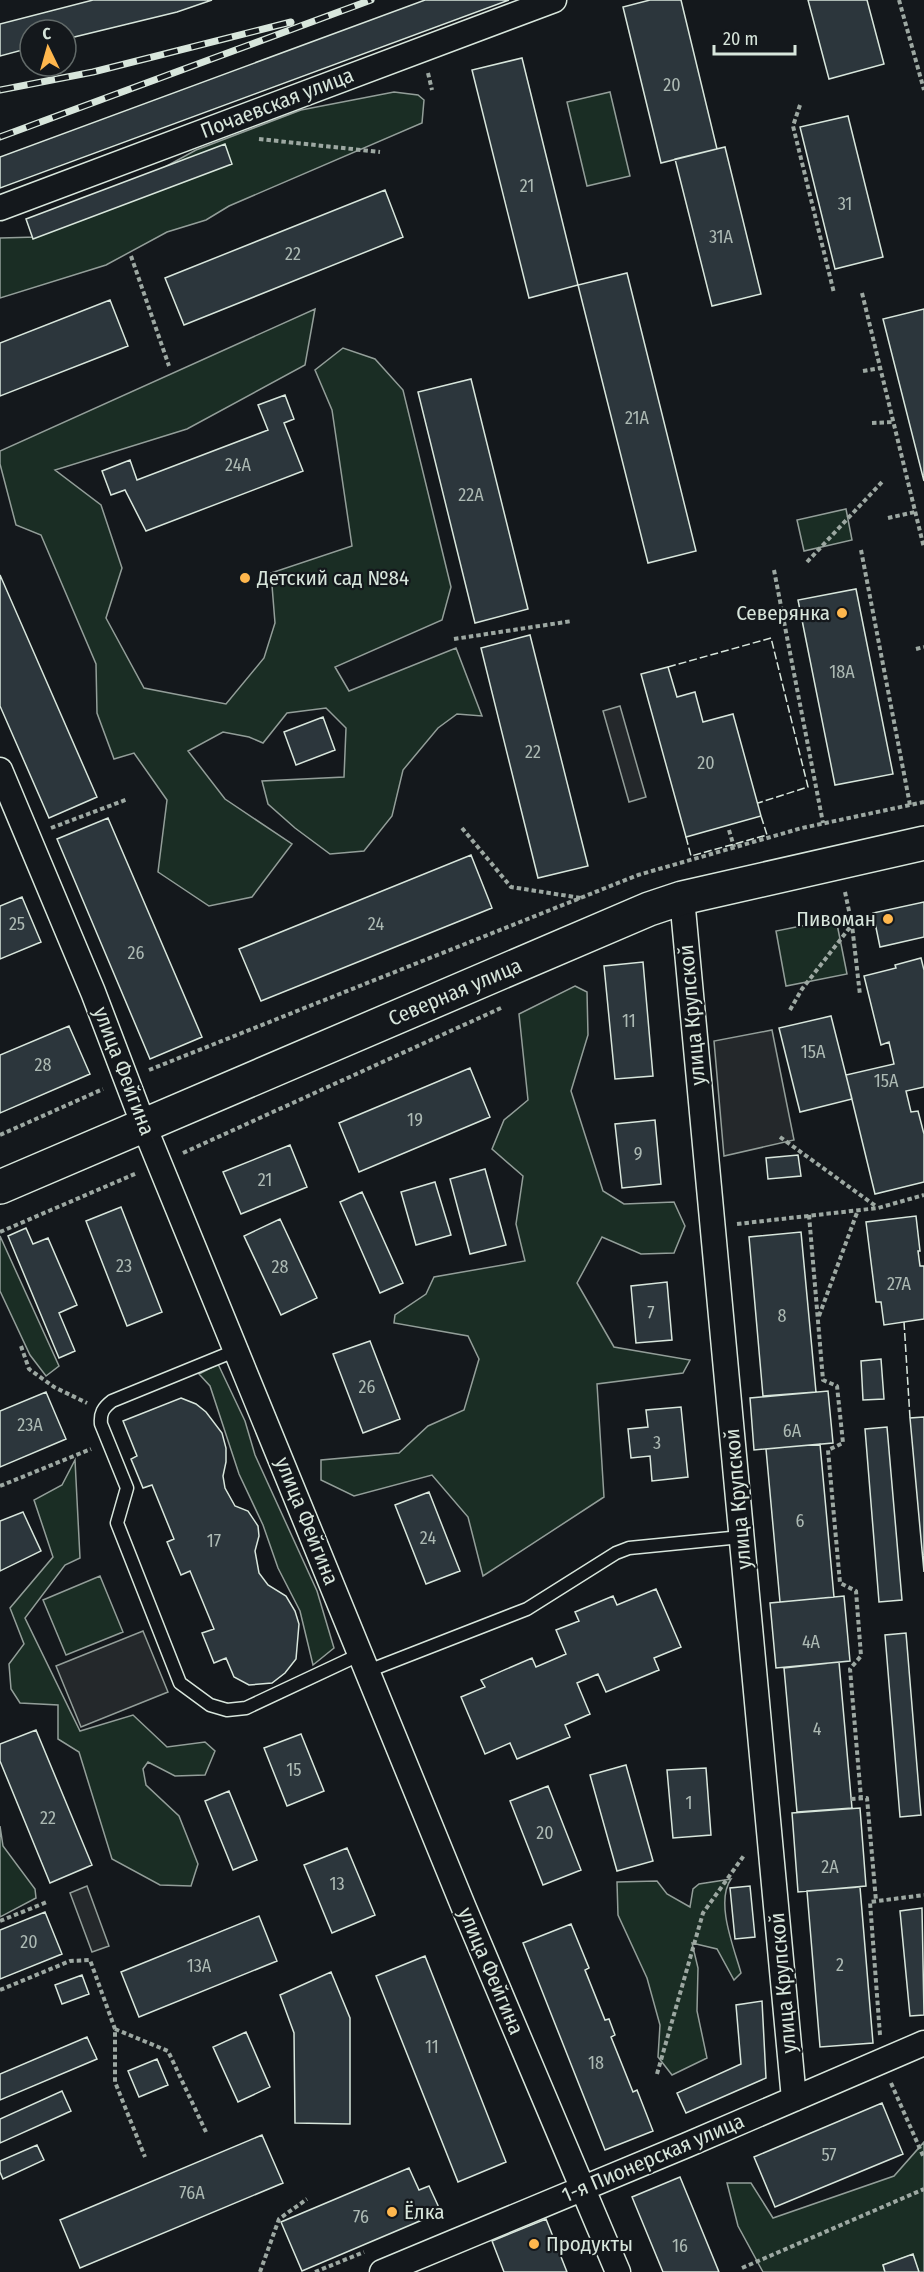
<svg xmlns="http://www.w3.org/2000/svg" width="924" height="2272" font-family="'Fira Sans Condensed',sans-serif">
<rect width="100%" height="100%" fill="#14181c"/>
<!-- green -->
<path fill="#1a2d24" stroke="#939e99" stroke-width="1.5" d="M394,92L418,95L424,100L422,123L229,206L206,220L167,232L106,265L0,298V238L37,237L196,150L301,110Z
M610,92L630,176L587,186L567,102Z
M315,309L305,365L187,429L55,470L101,505L122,568L106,618L144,688L226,704L264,658L275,623L271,573L352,546L332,410L315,370L343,348L375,359L403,390L451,587L442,620L335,667L349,691L456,648L482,716L457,714L438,728L403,770L392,816L364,851L330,854L295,828L268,804L262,781L344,777L346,728L326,708L287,713L263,743L249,737L223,732L188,751L225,799L292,844L252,897L209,906L158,872L167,800L134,753L114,759L97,713L96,664L41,535L16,525L0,464V451Z
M846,509L852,540L804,551L797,520Z
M836,919L847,974L786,986L776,931Z
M575,986L587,992L588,1035L571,1091L603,1191L624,1204L674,1202L685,1226L674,1253L641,1254L602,1237L577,1283L614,1347L690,1360L683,1373L597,1384L604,1497L483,1576L468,1517L432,1475L354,1496L321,1480V1460L399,1453L428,1426L464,1410L479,1359L468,1336L394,1323L395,1315L426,1294L434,1277L525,1261L516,1224L523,1176L492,1149L504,1120L528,1100L519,1014Z
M0,1236L59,1366L46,1376L30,1355L0,1291Z
M218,1364L245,1421L255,1455L317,1591L334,1648L313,1665L300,1611L278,1568L263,1525L239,1474L210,1386L199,1374Z
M75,1460L80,1558L65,1565L25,1618L80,1731L133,1715L167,1747L205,1742L215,1751L205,1775L175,1776L148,1762L143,1769L146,1785L179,1816L198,1864L191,1886L160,1885L112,1859L79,1752L58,1739V1705L20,1703L11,1689L9,1664L24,1644L10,1608L53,1557L34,1500L62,1485Z
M100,1576L123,1632L66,1655L43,1600Z
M0,1826L3,1846L35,1889L36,1898L0,1917Z
M731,1879C715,1902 734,1948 741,1973L734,1980L717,1949L692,1943L698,1968L697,2011L707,2058L672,2075L658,2057L660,2025L647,1978L618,1915L617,1882L657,1881L667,1894L690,1907L693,1889L699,1884Z
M924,2142V2272H919L912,2255L883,2265L885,2272H763L738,2226L727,2183H751L773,2218L894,2176Z"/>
<!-- parking -->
<path fill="#24282b" stroke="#939e99" stroke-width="1.5" d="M620,706L646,797L629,802L603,711Z
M772,1030L794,1140L724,1156L714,1041Z
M143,1631L168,1692L81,1727L56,1666Z
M87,1886L109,1946L92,1952L70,1893Z"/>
<!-- building -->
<path fill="#2c363c" stroke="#d8e6dc" stroke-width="1.5" d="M93,0H212L177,12L66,39V30H30V48L0,56V24Z
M425,0H509L0,188V157Z
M650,0H681L717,149L661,163L623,7Z
M808,0H867L884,64L829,79Z
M522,58L578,285L529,298L472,70Z
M848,116L883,257L835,269L800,127Z
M225,144L232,164L33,239L26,219Z
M725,147L761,294L712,306L675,159Z
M385,190L403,237L184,325L165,278Z
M627,273L696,551L648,563L578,285Z
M110,300L128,346L0,396V343Z
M924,309V481L883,319Z
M471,379L528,609L475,623L418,392Z
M285,395L294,419L284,423L303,471L146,531L125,490L111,495L102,471L130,460L137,480L268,430L258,405Z
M0,575L97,797L49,818L0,706Z
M856,589L893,774L835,785L798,600Z
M530,635L588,866L538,878L481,648Z
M668,667L677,697L695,692L703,722L733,714L761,816L686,837L641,674Z
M323,717L335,750L296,765L284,732Z
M108,818L202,1037L150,1059L57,839Z
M471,855L492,908L261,1001L239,949Z
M22,897L41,942L0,959V906Z
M924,902V937L880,947L873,913Z
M921,958L924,970V1087L906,1091L911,1112L918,1111L924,1134V1182L875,1194L846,1075L894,1064L889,1042L881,1045L864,976L896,968L895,965Z
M643,962L653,1076L615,1079L604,966Z
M831,1016L852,1099L800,1112L779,1028Z
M69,1026L90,1074L0,1113V1055Z
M470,1068L490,1117L359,1172L339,1123Z
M655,1120L661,1184L622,1188L615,1124Z
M290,1145L307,1187L241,1214L223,1172Z
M798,1155L801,1176L768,1179L766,1158Z
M485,1169L506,1245L470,1254L450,1179Z
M435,1182L451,1235L416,1245L401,1192Z
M362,1192L403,1283L380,1293L340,1202Z
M121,1207L162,1312L127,1326L86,1221Z
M916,1216L920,1251H918L920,1266H924V1319L884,1325L881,1302H876L866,1222Z
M280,1219L317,1298L281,1315L244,1236Z
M26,1228L33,1244L48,1238L77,1305L59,1313L75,1351L59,1358L8,1236Z
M801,1232L816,1392L763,1396L749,1237Z
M667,1282L672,1340L636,1343L631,1286Z
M370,1341L400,1419L363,1433L333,1354Z
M881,1359L884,1399L863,1400L861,1361Z
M828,1391L833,1443L754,1450L750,1398Z
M46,1392L66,1439L0,1467V1411Z
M181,1398L196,1404L206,1412L222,1433L226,1448V1462L223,1476L225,1488L235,1506L248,1511L258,1526L259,1536L255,1551L259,1573L268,1585L286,1596L295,1611L299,1624L296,1659L285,1673L272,1683L249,1685L234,1677L226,1658L214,1663L202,1633L214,1629L190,1571L181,1575L167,1542L174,1539L152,1485L143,1488L131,1459L137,1456L123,1421Z
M681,1407L688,1477L652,1481L650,1456L631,1458L628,1429L648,1427L646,1410Z
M924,1417V1572L910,1418Z
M887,1427L902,1600L879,1602L865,1429Z
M820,1444L834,1597L780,1602L766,1449Z
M429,1492L460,1571L426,1584L395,1505Z
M23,1512L41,1551L0,1571V1521Z
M656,1589L681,1647L654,1658L659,1670L606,1692L598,1674L577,1683L590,1714L565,1725L570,1737L517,1759L510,1743L485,1754L461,1697L485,1687L481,1680L532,1658L536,1667L566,1654L556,1630L579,1621L575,1612L613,1596L617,1605Z
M844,1596L850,1661L776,1668L770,1603Z
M906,1633L921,1815L900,1817L885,1635Z
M839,1662L852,1808L797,1812L784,1668Z
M36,1730L92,1865L50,1883L0,1761V1744Z
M301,1734L324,1791L287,1806L264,1748Z
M626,1765L653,1861L617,1871L590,1775Z
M706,1768L711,1835L673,1838L667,1770Z
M548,1786L581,1870L543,1885L510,1801Z
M229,1791L257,1860L233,1870L205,1801Z
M860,1808L866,1886L798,1892L792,1813Z
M347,1848L375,1915L332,1933L304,1865Z
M750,1886L755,1937L735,1939L730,1888Z
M860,1887L873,2043L820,2047L807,1891Z
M922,1908L924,2015L910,2016L900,1911Z
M45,1912L62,1954L0,1979V1930Z
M259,1916L277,1961L139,2017L121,1972Z
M571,1924L589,1968L585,1970L605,2020L609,2019L615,2035L611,2037L633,2092L637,2090L653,2131L605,2150L523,1943Z
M425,1956L506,2162L458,2182L376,1976Z
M331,1972L350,2018V2124L295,2123L294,2033L280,1995Z
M82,1975L89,1994L62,2004L55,1985Z
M762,2001L766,2078L686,2113L677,2093L741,2064L736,2005Z
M246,2032L270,2087L238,2102L213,2047Z
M87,2037L97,2059L0,2100V2074Z
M157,2059L168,2085L139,2097L128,2071Z
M62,2091L71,2111L0,2143V2119Z
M882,2103L903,2154L775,2207L754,2157Z
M262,2135L283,2183L80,2268L60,2220Z
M37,2145L44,2160L3,2179L0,2172V2161Z
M409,2168L419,2190L429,2186L441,2212L302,2271L281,2222Z
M680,2177L694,2211L719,2272H663L632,2197Z
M546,2219L567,2272H504L492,2241Z
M913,2254L919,2272H885L883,2265Z"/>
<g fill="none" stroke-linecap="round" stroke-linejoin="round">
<defs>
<path id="lane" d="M237,1350L112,1401C103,1408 100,1413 101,1424L127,1488L117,1523L180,1683L210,1705L227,1710L246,1708L361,1654
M368,1671L527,1609L616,1553L629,1548L741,1537"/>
<path id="street" d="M0,208L554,0
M0,770L93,992L144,1126L464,1908L618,2272
M682,898L794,2099
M382,2272L687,2145L924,2043"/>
<path id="secondary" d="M0,1187L649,909L682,898L924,843"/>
</defs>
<!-- lane casing -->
<use href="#lane" stroke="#d8e6dc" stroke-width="15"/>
<!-- street casing -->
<use href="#street" stroke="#d8e6dc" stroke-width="27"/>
<!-- secondary casing -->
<use href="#secondary" stroke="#d8e6dc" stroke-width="36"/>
<!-- path -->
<path stroke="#9da8a2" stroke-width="4" stroke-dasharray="4.5 3" stroke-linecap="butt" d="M899,0L924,90
M428,73L432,90
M800,105L793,126L834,293
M259,139L380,152
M131,256L169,366
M862,293L924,548
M863,371L880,368
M872,423L894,422
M888,518L915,512
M861,550L910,805
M807,562L882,482
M774,570L823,823
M454,639L572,621
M916,649L924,647
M51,828L128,799
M462,828L511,887L581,898
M729,830L734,847
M845,892L852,925L860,995
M790,1010L802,989L851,926
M149,1070L638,875L802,828L924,802
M0,1135L103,1089
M780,1137L877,1207
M183,1153L501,1008
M809,1215L823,1380L837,1386L843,1443L828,1450L840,1583L856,1591L861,1656L850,1669L861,1798
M737,1224L878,1208L924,1195
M0,1232L137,1173
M819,1316L858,1210
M21,1346L29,1369L54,1387L87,1403
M0,1486L91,1449
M851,1799L867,1798L876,1901
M0,1921L47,1902
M0,1990L70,1961L90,1960L115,2029V2082L145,2157
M115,2029L168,2051L206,2132
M880,2035L870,1902L924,1895
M657,2074L703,1913L745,1854
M891,2083L924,2158
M742,2268L924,2189
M260,2272L279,2219L307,2199
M315,2272L364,2252"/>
<!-- lane -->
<use href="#lane" stroke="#14181c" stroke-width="12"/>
<!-- street -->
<use href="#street" stroke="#14181c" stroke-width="24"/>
<!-- secondary -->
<use href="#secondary" stroke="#14181c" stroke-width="33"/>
<defs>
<path id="rail" d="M0,90L93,72L291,22
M0,137L371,0"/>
</defs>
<!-- rail casing -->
<use href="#rail" stroke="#d8e6dc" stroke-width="7"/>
<!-- rail -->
<use href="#rail" stroke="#14181c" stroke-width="4.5" stroke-dasharray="14" stroke-linecap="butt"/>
<!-- fence -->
<path stroke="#d8e6dc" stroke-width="1.5" stroke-dasharray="8 3" stroke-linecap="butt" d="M668,667L771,638L808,787L758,803
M686,837L691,856L767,835L761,816
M904,1322L910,1418"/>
</g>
<!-- markers -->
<g fill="#ffb74d" stroke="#14181c" stroke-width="2">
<circle cx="245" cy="578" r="6"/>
<circle cx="842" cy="613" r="6"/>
<circle cx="888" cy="919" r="6"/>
<circle cx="392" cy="2212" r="6"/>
<circle cx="534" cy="2244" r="6"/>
</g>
<g text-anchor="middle" stroke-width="4.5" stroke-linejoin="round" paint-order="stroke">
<!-- number labels -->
<g font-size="18" fill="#adbab4">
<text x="672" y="91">20</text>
<text x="527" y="192">21</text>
<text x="845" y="210">31</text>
<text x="721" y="243">31А</text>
<text x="293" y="260">22</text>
<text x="637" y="424">21А</text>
<text x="238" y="471">24А</text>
<text x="471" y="501">22А</text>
<text x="842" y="678">18А</text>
<text x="533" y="758">22</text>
<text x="706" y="769">20</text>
<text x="17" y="930">25</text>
<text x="376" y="930">24</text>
<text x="136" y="959">26</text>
<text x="629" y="1027">11</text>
<text x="813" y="1058">15А</text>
<text x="43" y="1071">28</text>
<text x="886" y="1087">15А</text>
<text x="415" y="1126">19</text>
<text x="638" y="1160">9</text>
<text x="265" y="1186">21</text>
<text x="124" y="1272">23</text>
<text x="280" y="1273">28</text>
<text x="899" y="1290">27А</text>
<text x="651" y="1319">7</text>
<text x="782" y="1322">8</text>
<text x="367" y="1393">26</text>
<text x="30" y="1431">23А</text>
<text x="792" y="1437">6А</text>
<text x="657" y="1449">3</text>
<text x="800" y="1527">6</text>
<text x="428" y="1544">24</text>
<text x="214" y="1547">17</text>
<text x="811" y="1648">4А</text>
<text x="817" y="1735">4</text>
<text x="294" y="1776">15</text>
<text x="689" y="1809">1</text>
<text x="48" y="1824">22</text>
<text x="545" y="1839">20</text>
<text x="830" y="1873">2А</text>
<text x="337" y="1890">13</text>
<text x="29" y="1948">20</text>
<text x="840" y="1971">2</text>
<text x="199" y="1972">13А</text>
<text x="432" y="2053">11</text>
<text x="596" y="2069">18</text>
<text x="829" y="2161">57</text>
<text x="192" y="2199">76А</text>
<text x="361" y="2223">76</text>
<text x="680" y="2252">16</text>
</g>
<!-- street labels -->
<g font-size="21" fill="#d8e6dc" stroke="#14181c">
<text transform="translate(277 103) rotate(-21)" y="7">Почаевская улица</text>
<text transform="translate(455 992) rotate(-23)" y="7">Северная улица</text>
<text transform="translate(692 1015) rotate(-95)" y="7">улица Крупской</text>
<text transform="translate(124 1071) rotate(69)" y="7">улица Фейгина</text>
<text transform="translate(738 1499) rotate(-95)" y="7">улица Крупской</text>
<text transform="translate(307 1521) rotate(68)" y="7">улица Фейгина</text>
<text transform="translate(491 1971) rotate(67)" y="7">улица Фейгина</text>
<text transform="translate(783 1983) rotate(-95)" y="7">улица Крупской</text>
<text transform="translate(653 2158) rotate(-23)" y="7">1-я Пионерская улица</text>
</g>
<!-- poi labels -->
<g font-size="21" fill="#d8e6dc" stroke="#14181c" text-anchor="start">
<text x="257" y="585">Детский сад №84</text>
<text x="830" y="620" text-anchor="end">Северянка</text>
<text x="876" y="926" text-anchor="end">Пивоман</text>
<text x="404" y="2219">Ёлка</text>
<text x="546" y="2251">Продукты</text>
</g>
</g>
<!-- north arrow -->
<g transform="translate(48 48) rotate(355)"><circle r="28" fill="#14181c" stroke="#626a69" stroke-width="1.5"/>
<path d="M0-4.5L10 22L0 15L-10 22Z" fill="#ffb74d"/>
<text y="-9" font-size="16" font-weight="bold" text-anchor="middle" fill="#d8e6dc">С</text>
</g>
<!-- scale -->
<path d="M714 45v9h81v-9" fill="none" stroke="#d8e6dc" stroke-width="3"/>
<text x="723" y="45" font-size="18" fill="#d8e6dc" stroke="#14181c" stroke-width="4.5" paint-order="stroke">20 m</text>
</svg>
